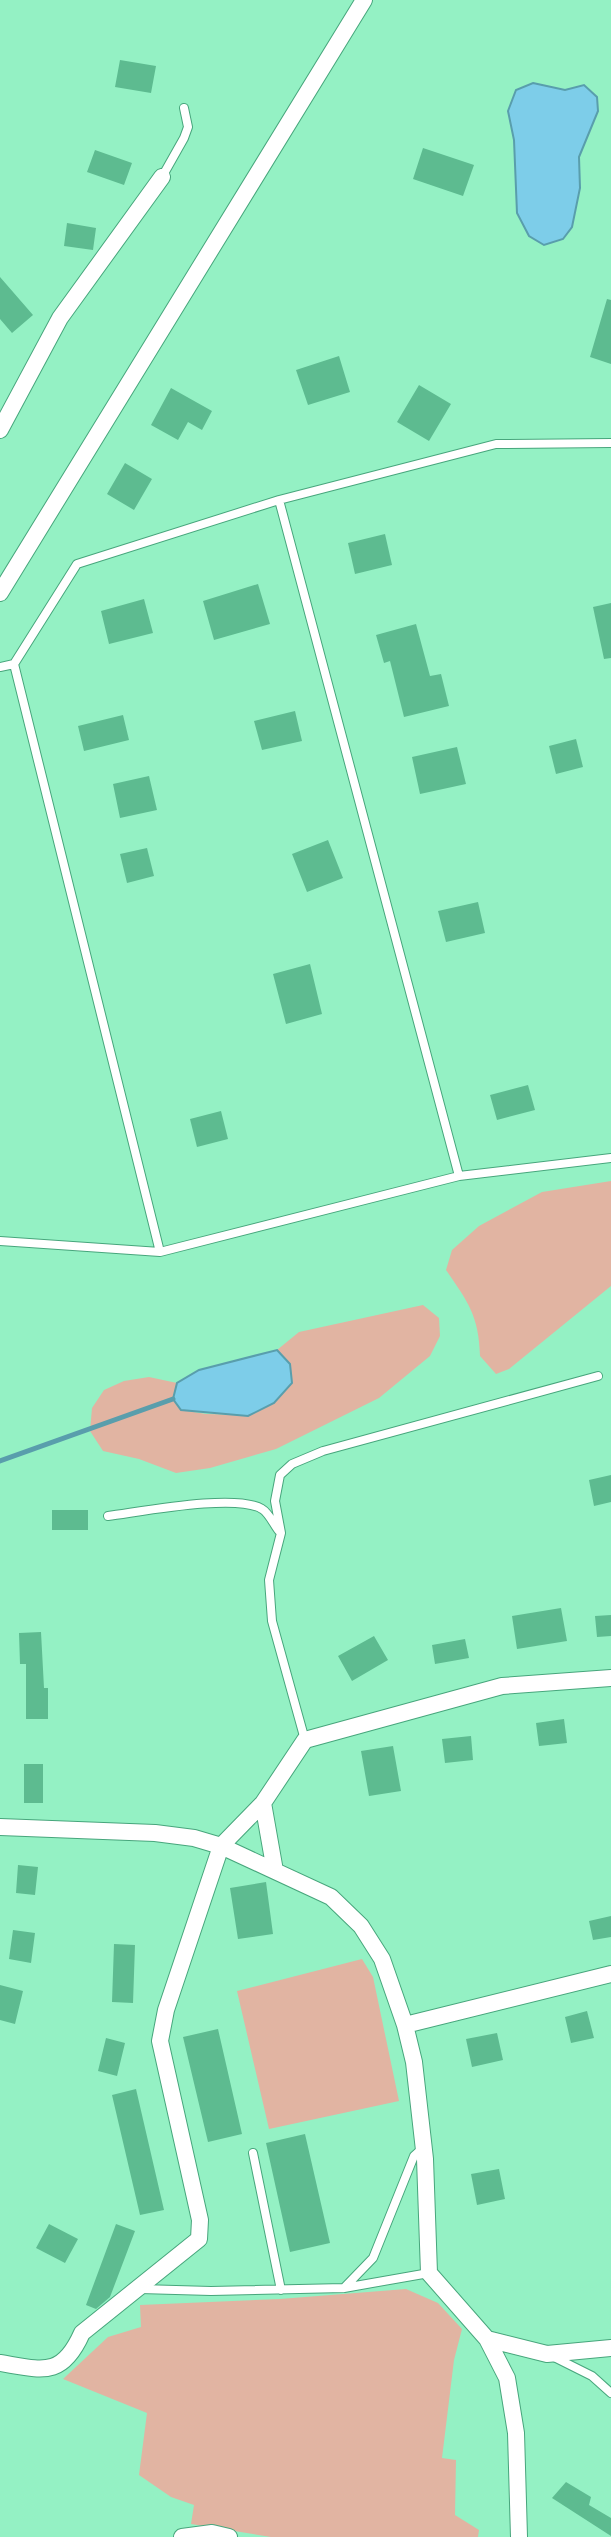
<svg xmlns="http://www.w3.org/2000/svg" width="611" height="2537" font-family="'DejaVu Sans',sans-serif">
<rect width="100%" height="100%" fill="#94f1c4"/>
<!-- green -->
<path fill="#e1b4a2" d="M611,1181V1286L509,1369L496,1374L480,1356C479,1316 468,1302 446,1270L452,1250L479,1226L542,1192Z
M423,1305L439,1318L440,1336L430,1356L379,1398L276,1449L210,1468L176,1473L139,1459L103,1451L90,1431L92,1408L104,1390L124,1381L149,1377L177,1383L173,1399L181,1410L206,1414L248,1415L290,1364L277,1350L299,1332Z
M362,1959L373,1977L399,2101L269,2129L237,1991Z
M406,2289L438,2303L462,2329L454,2360L442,2458L456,2460L455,2515L479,2530L478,2537H271L191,2524L194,2505L171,2497L139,2475L147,2413L63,2379L108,2337L141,2327L140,2305L280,2299Z"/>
<!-- water -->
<path fill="#7dcde9" stroke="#599eac" stroke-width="2" d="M533,83L565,90L584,85L597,97L598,111L579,157L580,188L572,227L563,239L544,245L529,236L517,213L514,140L508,111L516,90Z
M277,1350L290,1364L292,1383L274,1403L248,1416L181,1410L173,1399L177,1383L199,1370Z"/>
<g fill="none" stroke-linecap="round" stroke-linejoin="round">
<!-- stream -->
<path stroke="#599eac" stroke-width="5" d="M0,1461L173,1399"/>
</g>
<!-- building -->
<path fill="#5dbb90" d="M120,60L156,66L151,93L115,87Z
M423,148L474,165L463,196L413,179Z
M95,150L132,163L124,185L87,172Z
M67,223L96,228L93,250L64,246Z
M0,277L33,315L12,333L0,319Z
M607,299L611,300V364L590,357Z
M339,356L350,392L308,405L296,370Z
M419,385L451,404L429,441L397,422Z
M171,388L212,411L202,430L188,422L178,440L151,425Z
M125,463L152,479L134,510L107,494Z
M385,534L392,565L355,574L348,543Z
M258,584L270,624L214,640L203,601Z
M144,599L153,633L109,644L101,611Z
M611,603V658L604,659L593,607Z
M416,624L430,676L441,674L449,706L404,717L390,661L384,663L376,635Z
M295,711L302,741L262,750L254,721Z
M123,715L129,740L84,751L78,726Z
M576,739L583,767L556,774L549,746Z
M457,747L466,784L420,794L412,757Z
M149,776L157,810L120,818L113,784Z
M328,840L343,878L307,892L292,854Z
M147,848L154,876L127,883L120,854Z
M478,902L485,933L446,942L438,911Z
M310,964L322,1014L286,1024L273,974Z
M528,1085L535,1110L497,1120L490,1095Z
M221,1111L228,1139L197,1147L190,1119Z
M611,1475V1502L594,1506L589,1480Z
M52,1510H88V1530H52Z
M561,1608L567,1641L517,1649L512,1616Z
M611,1615V1636L597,1637L595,1616Z
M41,1632L44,1688H48V1719H26V1664H20L19,1633Z
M374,1636L388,1660L352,1681L338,1656Z
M465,1639L469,1658L435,1664L432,1645Z
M564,1719L567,1743L539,1746L536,1723Z
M471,1736L473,1760L445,1763L442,1739Z
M393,1746L401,1791L369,1796L361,1751Z
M24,1764H43V1803H24Z
M18,1865L38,1867L35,1895L16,1893Z
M266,1882L273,1934L238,1939L230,1888Z
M611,1916V1937L593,1940L589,1921Z
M13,1930L35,1933L31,1963L9,1959Z
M114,1944L135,1945L133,2003L112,2002Z
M0,1985L23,1991L15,2024L0,2020Z
M587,2011L594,2038L571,2043L565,2017Z
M218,2029L242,2134L208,2142L183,2037Z
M497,2033L503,2060L472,2067L466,2039Z
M106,2038L125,2043L117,2076L98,2071Z
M136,2089L164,2210L140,2215L112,2095Z
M305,2134L330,2243L290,2252L266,2143Z
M499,2169L505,2199L477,2205L471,2174Z
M49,2224L78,2239L65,2263L36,2248Z
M116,2224L135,2231L110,2297L96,2309L86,2305Z
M566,2482L591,2497L589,2505L611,2518V2536L552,2498Z"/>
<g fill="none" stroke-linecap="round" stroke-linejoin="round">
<defs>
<path id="service" d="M162,177L184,138L188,127L184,108
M279,500L459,1176
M0,667L14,664
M0,1241L160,1252L459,1176L611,1158
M160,1252L14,664L77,564L279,500L496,444L611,443
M108,1516C140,1512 236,1493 262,1509C269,1513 274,1525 279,1531
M305,1740L272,1621L269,1580L281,1533L275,1501L280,1475L292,1464L323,1451L598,1376
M253,2153L281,2290
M344,2288L373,2258L414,2156L424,2147
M140,2289L211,2291L344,2288L429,2273
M552,2356L592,2376L611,2393"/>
<path id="minor" d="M0,430L60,318L162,177
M0,593L364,0
M263,1803L275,1871
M0,1827L155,1833L194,1838L221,1846L331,1897L361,1926L382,1959L405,2025L414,2062L425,2159L429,2273L487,2339L507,2378L516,2433L519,2537
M405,2025L611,1974
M487,2339L547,2354L611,2348
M0,2363C43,2370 62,2378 82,2333L199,2239L200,2220L160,2041L166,2010L221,1846L263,1803L305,1740L502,1686L611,1678
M182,2537L212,2533L229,2537"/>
</defs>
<!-- service casing -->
<use href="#service" stroke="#47a67c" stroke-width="10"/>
<!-- minor casing -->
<use href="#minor" stroke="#47a67c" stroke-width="18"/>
<!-- service -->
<use href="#service" stroke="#fff" stroke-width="8"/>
<!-- minor -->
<use href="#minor" stroke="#fff" stroke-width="16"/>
</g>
</svg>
